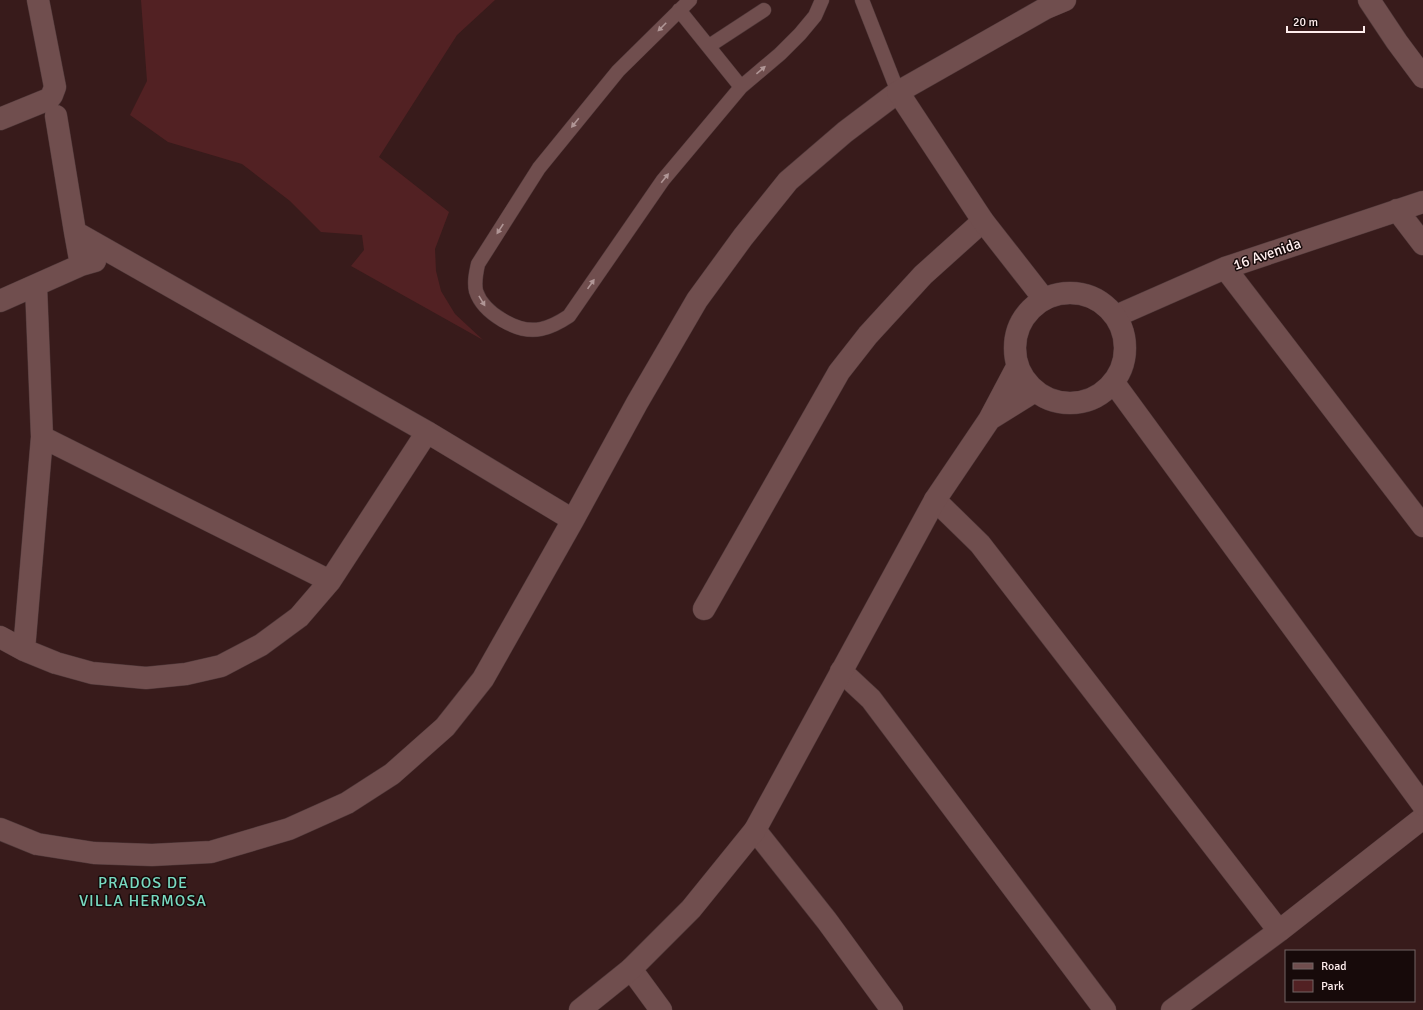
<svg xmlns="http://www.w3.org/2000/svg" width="1423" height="1010" font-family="Signika,sans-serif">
<rect width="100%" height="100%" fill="#381b1b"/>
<!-- green -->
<path fill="#522123" d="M141,0H495L457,35L379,157L449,212L435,249L436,271L441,291L455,314L483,340L351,266L364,250L362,235L321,232L290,201L242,164L168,142L130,115L147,81Z"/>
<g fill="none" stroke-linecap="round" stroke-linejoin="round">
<defs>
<path id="service" d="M690,0L618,71L539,168L478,264C476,273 474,282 476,291C483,313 518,334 541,329C551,327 560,322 569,316L663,180L741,87L780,54L800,34L815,16L822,0
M862,0L898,92
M679,10L741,87
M709,46L764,10"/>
<path id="minor" d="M56,116L75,232L81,265
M0,119L49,99L52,95L55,87L38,0
M1397,210L1423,244
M75,232L427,432L573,520
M1225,268L1423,526
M0,301L81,265L95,261
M1116,316L1225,268L1423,202
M42,437L330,581
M935,500L980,544L1279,931
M704,609L839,372L868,335L923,275L983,221
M0,637L24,650L56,663L92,673L146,678L186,674L221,666L261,645L299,617L330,581L427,432
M24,650L42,437L36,286
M841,671L871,699L1105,1010
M0,829L37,844L94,853L152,855L211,852L289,829L347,803L392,774L445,727L483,679L573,520L637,403L697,300L743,237L788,181L845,132L898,92
M755,830L827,921L892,1010
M631,969L661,1010
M1172,1010L1279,931L1423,818"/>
<path id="tertiary" d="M1369,0L1397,42L1423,77
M1015 348a55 55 0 1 1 110 0a55 55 0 1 1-110 0Z
M1044,299L983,221L898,92L1046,8L1065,0
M1114,383L1423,805
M990,419L1035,391
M580,1010L631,969L691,909L755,830L935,500L989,420L1017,367"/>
</defs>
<!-- service casing -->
<use href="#service" stroke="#4f3839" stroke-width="15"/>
<!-- minor casing -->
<use href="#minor" stroke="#4f3839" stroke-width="23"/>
<!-- tertiary casing -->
<use href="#tertiary" stroke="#4f3839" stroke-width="23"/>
<!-- service -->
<use href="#service" stroke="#704e4e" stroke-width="14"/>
<!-- minor -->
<use href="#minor" stroke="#704e4e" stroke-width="22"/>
<!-- tertiary -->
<use href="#tertiary" stroke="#704e4e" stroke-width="22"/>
</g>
<!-- one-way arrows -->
<defs><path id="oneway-solid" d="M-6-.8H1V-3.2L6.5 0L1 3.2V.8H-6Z"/></defs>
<g fill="#b09696">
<use href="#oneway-solid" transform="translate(662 27) rotate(135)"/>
<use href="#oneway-solid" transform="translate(761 70) rotate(-40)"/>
<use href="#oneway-solid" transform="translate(575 123) rotate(129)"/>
<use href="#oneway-solid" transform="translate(665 178) rotate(-51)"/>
<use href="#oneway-solid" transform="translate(500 229) rotate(123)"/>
<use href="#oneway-solid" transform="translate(591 284) rotate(-55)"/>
<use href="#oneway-solid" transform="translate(482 301) rotate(59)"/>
</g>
<g text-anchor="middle" stroke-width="3" stroke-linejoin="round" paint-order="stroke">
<!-- street labels -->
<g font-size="15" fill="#feeded" stroke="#170a0a">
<text transform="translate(1267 254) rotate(-19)" y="5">16 Avenida</text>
</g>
<!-- neighbourhood labels -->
<g font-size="16" letter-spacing="1" fill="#78d9c0" stroke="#170a0a">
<text x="143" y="888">PRADOS DE<tspan x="143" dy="18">VILLA HERMOSA</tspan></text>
</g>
</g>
<!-- legend -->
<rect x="1285" y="950" width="130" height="52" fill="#170a0a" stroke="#736565"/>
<rect x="1293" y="963" width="20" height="6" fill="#704e4e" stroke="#736565"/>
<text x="1321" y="970" font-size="12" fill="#feeded">Road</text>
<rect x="1293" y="980" width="20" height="12" fill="#522123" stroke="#736565"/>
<text x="1321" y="990" font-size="12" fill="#feeded">Park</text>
<!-- scale -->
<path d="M1287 26v6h77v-6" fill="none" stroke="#feeded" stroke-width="2"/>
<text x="1293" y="26" font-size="12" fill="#feeded" stroke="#170a0a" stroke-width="3" paint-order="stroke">20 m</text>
</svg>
